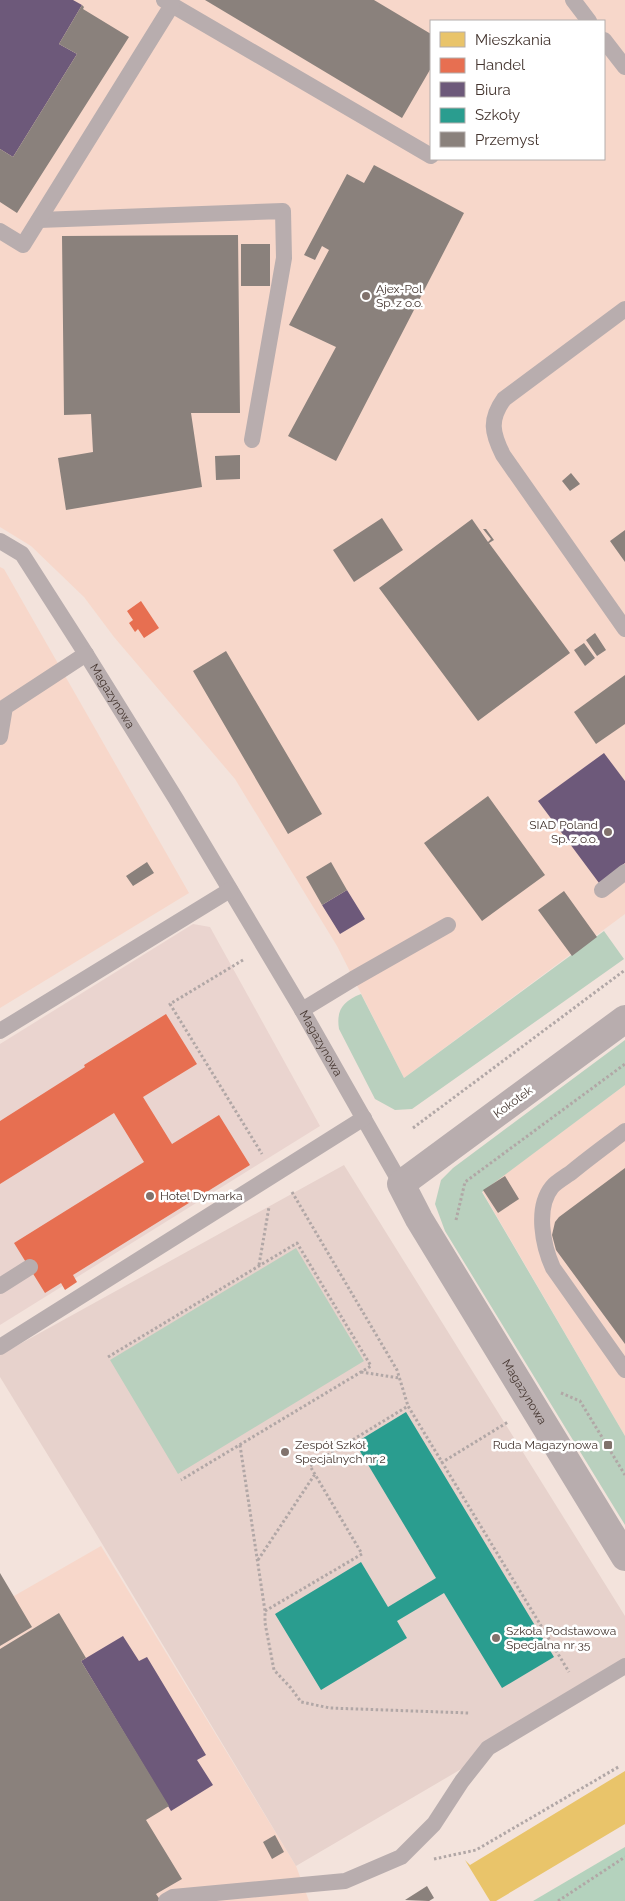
<svg xmlns="http://www.w3.org/2000/svg" width="625" height="1901" font-family="Raleway,sans-serif">
<rect width="100%" height="100%" fill="#f3e3dc"/>
<!-- commercial -->
<path fill="#ead4cf" d="M193,924L210,927L320,1126L0,1325V1044Z"/>
<!-- built -->
<path fill="#f7d7ca" fill-rule="evenodd" d="M0,0H625V914L404,1078L337,946L235,779L114,637L84,597L31,546L0,527ZM431,21H604V159H431Z
M0,567L4,569L189,893L0,1008Z
M625,1085V1436L482,1191Z
M101,1546L296,1866L309,1901H0V1604Z"/>
<!-- education -->
<path fill="#e7d2cc" d="M344,1165L625,1616V1673L296,1866L92,1527L0,1377V1355Z"/>
<!-- green -->
<path fill="#b9d0be" d="M604,931L624,959L412,1109L395,1110L375,1099L339,1029C336,1010 343,1001 361,994L404,1078Z
M625,1040V1085L482,1192L625,1436V1525L445,1231L435,1204L441,1180L453,1168Z
M296,1248L364,1361L178,1474L110,1360Z"/>
<!-- forest -->
<path fill="#b4d2bd" d="M625,1847V1901H533Z"/>
<!-- homes -->
<path fill="#e9c46a" d="M625,1771V1824L496,1901H490L465,1860L470,1865Z"/>
<!-- shops -->
<path fill="#e76f51" d="M141,601L159,628L144,638L138,629L135,632L129,623L133,620L127,611Z
M166,1014L197,1064L143,1097L172,1144L219,1115L250,1165L73,1275L77,1282L65,1290L61,1283L45,1293L14,1243L144,1162L114,1113L0,1184V1121L85,1067L84,1065Z"/>
<!-- offices -->
<path fill="#6d597a" d="M0,0H73L82,5L59,44L77,54L13,157L0,149Z
M604,753L625,781V863L599,883L538,801Z
M347,890L365,919L340,934L322,905Z
M123,1636L139,1661L147,1657L206,1755L197,1760L213,1785L171,1811L81,1661Z"/>
<!-- schools -->
<path fill="#2a9d8f" d="M406,1412L554,1657L502,1688L444,1593L397,1621L407,1638L321,1690L275,1614L361,1562L388,1607L436,1578L355,1443Z"/>
<!-- industry -->
<path fill="#8a817c" d="M205,0H374L431,34V68L402,118Z
M82,5L84,7L83,9L129,37L17,213L0,202V149L13,157L77,54L59,44Z
M374,165L464,213L336,461L288,436L336,347L289,325L329,250L322,246L315,260L304,255L347,174L364,183Z
M238,235L240,413H191L202,487L66,510L58,458L93,452L91,414L64,415L62,236Z
M241,244H270V286H241Z
M240,455V479L216,480L215,456Z
M571,473L580,484L570,491L562,481Z
M382,518L403,550L354,582L333,550Z
M472,519L488,542L491,539L483,529H486L494,540L489,543L570,653L478,721L379,588Z
M625,530V562L610,541Z
M595,633L606,650L597,656L586,640Z
M584,643L595,658L585,666L574,650Z
M226,651L322,814L288,834L193,671Z
M625,675V724L596,744L574,712Z
M488,796L545,875L482,921L424,843Z
M147,862L154,873L133,886L126,876Z
M331,862L347,890L322,905L306,877Z
M564,891L597,937L572,956L538,910Z
M625,1168V1344L556,1250L552,1235L555,1222L559,1217Z
M505,1176L519,1199L498,1213L483,1190Z
M0,1573L32,1627L0,1646Z
M59,1613L86,1658L81,1661L169,1806L146,1820L182,1879L156,1894L161,1901H0V1649Z
M275,1835L284,1852L272,1859L263,1842Z
M427,1886L434,1898L429,1901L405,1900Z"/>
<g fill="none" stroke-linecap="round" stroke-linejoin="round">
<!-- path -->
<path stroke="#b1a7a6" stroke-width="3" stroke-dasharray="2.5 2.5" stroke-linecap="butt" d="M243,960L170,1004L262,1154
M413,1128L625,970
M292,1192L397,1370L408,1406
M456,1220L465,1182L625,1064
M259,1265L269,1207
M108,1357L297,1243L371,1366L181,1480
M361,1372L399,1378
M561,1393L580,1401L625,1475
M240,1445L265,1611V1623L274,1670L291,1688L301,1702L330,1708L469,1713
M441,1463L508,1422
M258,1560L315,1474
M265,1611L362,1554L310,1466L408,1406L569,1672
M434,1859L476,1850L620,1766
M558,1901L625,1857"/>
<!-- lane -->
<g stroke="#b8adae" stroke-width="16">
<path d="M573,0L589,21"/>
<path d="M172,5L431,156"/>
<path d="M604,40L625,67"/>
<path d="M39,220L283,211L284,258L252,440"/>
<path d="M0,231L23,245L172,5L164,0"/>
<path d="M625,309L504,399C489,420 492,433 503,455L625,629"/>
<path id="s1" d="M0,541L22,554L86,654L176,799L302,1010L401,1184"/>
<path d="M0,737L5,707L86,654"/>
<path d="M602,890L625,872"/>
<path d="M302,1010L353,979L448,925"/>
<path d="M0,1031L230,890"/>
<path d="M625,1131C608,1144 590,1157 573,1171C567,1176 557,1181 552,1187C535,1208 543,1246 553,1268L625,1370"/>
<path d="M0,1286L30,1267"/>
<path d="M0,1347L364,1118"/>
<path d="M166,1901L173,1897L345,1881L401,1857L434,1824L462,1781L488,1748L625,1666"/>
</g>
<!-- street -->
<path stroke="#b8adae" stroke-width="28" id="s2" d="M625,1019L401,1184L419,1219L625,1557"/>
</g>
<!-- markers -->
<g fill="#81726c" stroke="#fff" stroke-width="2">
<circle cx="366" cy="296" r="5"/>
<circle cx="608" cy="832" r="5"/>
<circle cx="150" cy="1196" r="5"/>
<rect x="603" y="1440" width="10" height="10" rx="2.5"/>
<circle cx="285" cy="1452" r="5"/>
<circle cx="496" cy="1638" r="5"/>
</g>
<g text-anchor="middle" stroke-width="5" stroke-linejoin="round" paint-order="stroke">
<!-- poi labels -->
<g font-size="12" fill="#44352f" stroke="#fff" text-anchor="start">
<text x="376" y="293">Ajex-Pol<tspan x="376" dy="14">Sp. z o.o.</tspan></text>
<text x="598" y="829" text-anchor="end">SIAD Poland<tspan x="598" dy="14">Sp. z o.o.</tspan></text>
<text x="160" y="1200">Hotel Dymarka</text>
<text x="295" y="1449">Zespół Szkół<tspan x="295" dy="14">Specjalnych nr 2</tspan></text>
<text x="598" y="1449" text-anchor="end">Ruda Magazynowa</text>
<text x="506" y="1635">Szkoła Podstawowa<tspan x="506" dy="14">Specjalna nr 35</tspan></text>
</g>
<!-- street labels -->
<g font-size="12" fill="#44352f" stroke="#fff">
<text dy="4" stroke="none"><textPath href="#s1" startOffset="194">Magazynowa</textPath></text>
<text dy="4" stroke="none"><textPath href="#s1" startOffset="599">Magazynowa</textPath></text>
<text transform="translate(513 1102) rotate(-36)" y="4">Kokotek</text>
<text dy="4" stroke="none"><textPath href="#s2" startOffset="520">Magazynowa</textPath></text>
</g>
</g>
<!-- legend -->
<rect x="430" y="20" width="175" height="140" fill="#ffffff" stroke="#b4aeac"/>
<rect x="440" y="32" width="25" height="15" fill="#e9c46a" stroke="#b4aeac"/>
<text x="475" y="45" font-size="15" fill="#44352f">Mieszkania</text>
<rect x="440" y="58" width="25" height="15" fill="#e76f51" stroke="#b4aeac"/>
<text x="475" y="70" font-size="15" fill="#44352f">Handel</text>
<rect x="440" y="82" width="25" height="15" fill="#6d597a" stroke="#b4aeac"/>
<text x="475" y="95" font-size="15" fill="#44352f">Biura</text>
<rect x="440" y="108" width="25" height="15" fill="#2a9d8f" stroke="#b4aeac"/>
<text x="475" y="120" font-size="15" fill="#44352f">Szkoły</text>
<rect x="440" y="132" width="25" height="15" fill="#8a817c" stroke="#b4aeac"/>
<text x="475" y="145" font-size="15" fill="#44352f">Przemysł</text>
</svg>
